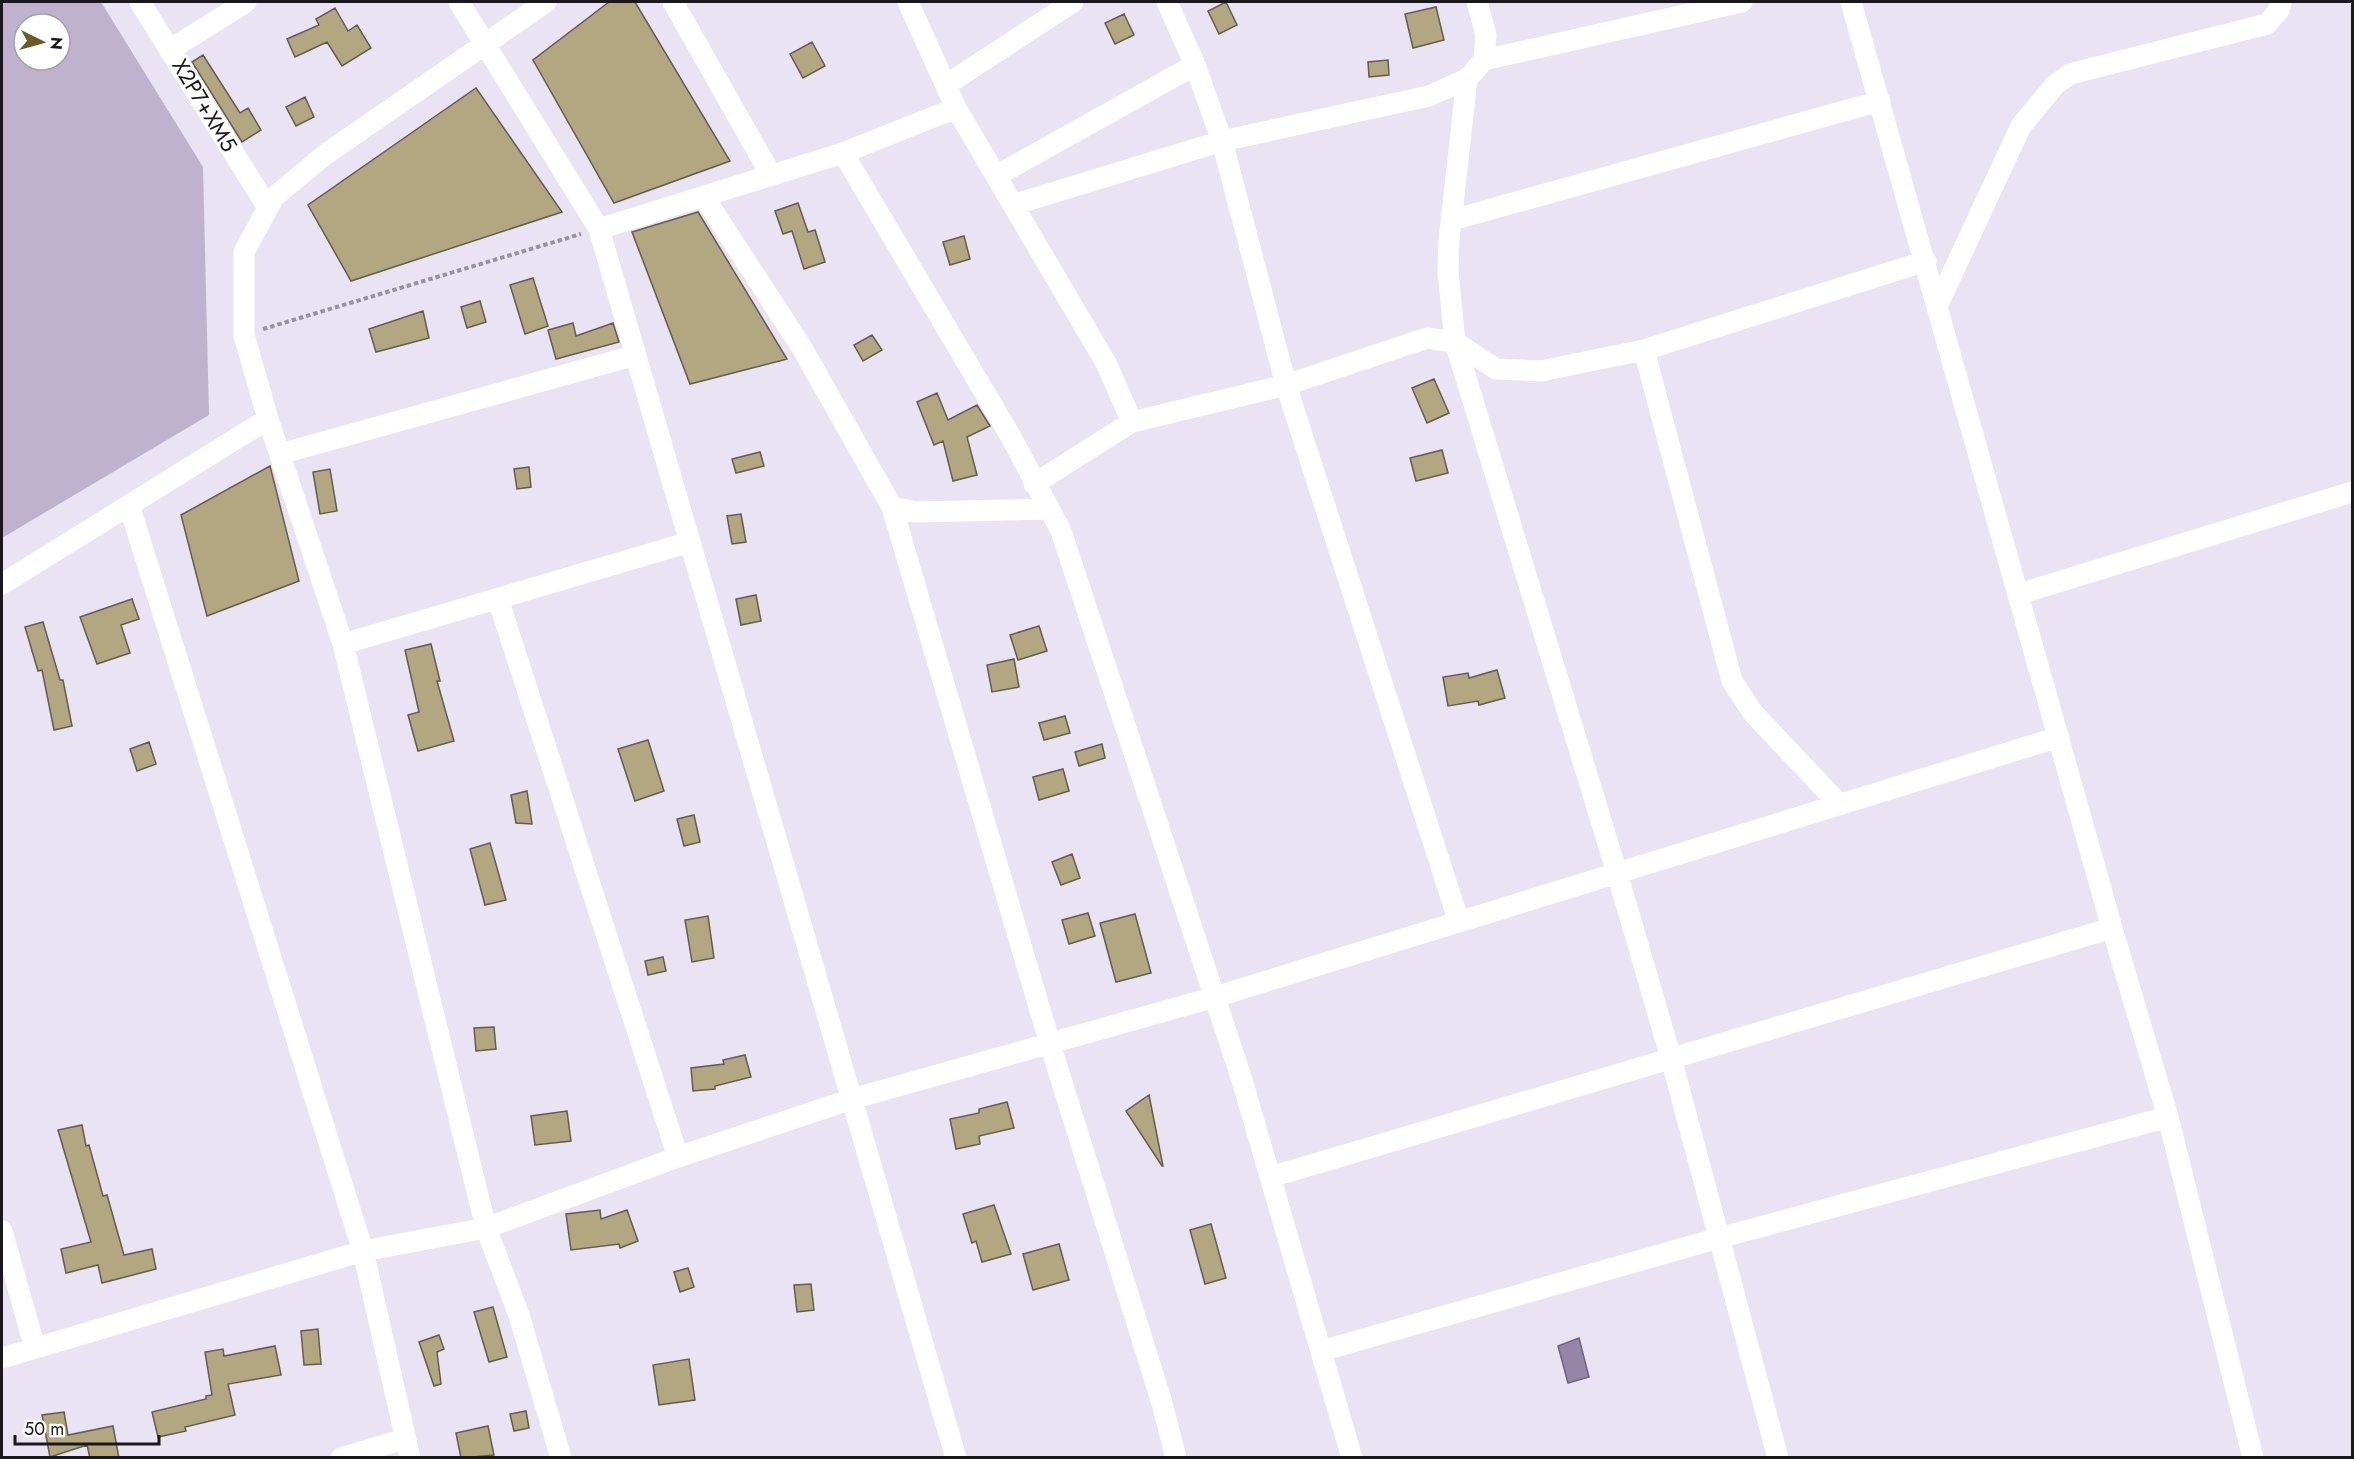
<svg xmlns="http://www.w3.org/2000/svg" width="2354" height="1459" font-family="Jost,sans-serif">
<rect width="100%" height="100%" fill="#eae3f3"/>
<!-- green -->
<path fill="#bfb2ce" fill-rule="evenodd" d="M2,2H101L203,167L209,415L2,538ZM24,24H60V60H24Z"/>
<!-- water -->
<path fill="#9585a7" stroke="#70647e" stroke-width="1.5" d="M1579,1338L1589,1377L1568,1383L1558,1346Z"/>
<!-- building -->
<path fill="#b2a781" stroke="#625d4f" stroke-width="1.5" d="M609,2H635L730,161L614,203L533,60Z
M1226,2L1237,25L1219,34L1208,11Z
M1436,7L1444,40L1413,48L1405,14Z
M335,8L348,31L357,25L371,48L342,66L327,42L295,57L287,39L319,25L316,19Z
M1124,14L1134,35L1115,44L1105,23Z
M812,42L825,66L803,78L790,54Z
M203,55L240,113L248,108L261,130L242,142L192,62Z
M1388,60L1389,75L1369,77L1368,62Z
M476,88L562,212L351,281L308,205Z
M305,97L314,117L296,126L286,107Z
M798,203L808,232L815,230L825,262L804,269L792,231L783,234L775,211Z
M698,212L787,359L690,384L632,232Z
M964,236L970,259L950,265L943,242Z
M533,278L548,326L525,334L510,285Z
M480,301L486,322L467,328L461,307Z
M423,311L429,338L376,352L369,329Z
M573,323L576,336L613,323L619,342L556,359L548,330Z
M872,335L882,350L863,361L854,345Z
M1434,379L1449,413L1427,423L1412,388Z
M937,393L948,420L977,405L990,426L967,437L977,475L953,481L943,441L934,445L917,402Z
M1442,450L1448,473L1416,481L1410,458Z
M760,452L764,466L736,473L732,459Z
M270,466L299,581L207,616L181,515Z
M529,467L531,487L517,489L514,469Z
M330,469L337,511L320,514L313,472Z
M741,514L746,542L732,544L727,516Z
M756,595L761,621L741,625L736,599Z
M132,599L139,619L121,625L130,653L97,664L80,617Z
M43,622L60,680H63L72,726L54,730L42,670L38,671L25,627Z
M1039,626L1047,651L1018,660L1010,635Z
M431,644L440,681H437L454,741L418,751L408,715L419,712L405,650Z
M1014,659L1019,687L992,692L987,665Z
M1497,670L1505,698L1479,705L1478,701L1448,706L1443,677L1468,673L1469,678Z
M1065,716L1070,733L1044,740L1039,723Z
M648,740L664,791L635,801L618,749Z
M149,742L156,764L137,771L130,749Z
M1102,744L1105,758L1079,766L1075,752Z
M1063,769L1069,791L1039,800L1033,777Z
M527,791L532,824L516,823L511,795Z
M694,815L700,842L684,846L677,819Z
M490,843L506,900L485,905L470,849Z
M1072,854L1080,878L1061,885L1052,862Z
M1088,913L1095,936L1069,944L1062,920Z
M1135,914L1151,973L1116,982L1100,923Z
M708,916L714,958L692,962L685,920Z
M663,957L666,971L648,975L645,961Z
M494,1027L496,1049L476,1051L474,1028Z
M745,1055L751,1077L715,1086V1089L693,1091L691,1068L724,1064L723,1060Z
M1149,1095L1163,1166H1162L1126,1111Z
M1007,1102L1014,1128L979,1136L980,1144L956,1149L950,1119L979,1113V1109Z
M567,1111L571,1141L535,1145L531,1116Z
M82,1125L86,1146L89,1145L103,1196L107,1195L124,1255L152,1249L156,1269L102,1283L98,1265L66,1273L61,1249L91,1242L58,1130Z
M994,1205L1011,1254L982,1262L976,1241L972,1243L963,1214Z
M600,1210L601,1219L627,1210L638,1241L620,1248L619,1244L571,1250L566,1214Z
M1211,1224L1226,1278L1205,1284L1190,1230Z
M1059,1244L1069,1280L1033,1290L1023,1254Z
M688,1268L694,1287L680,1292L674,1272Z
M811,1284L814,1310L797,1312L794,1285Z
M493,1307L507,1357L489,1362L474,1312Z
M318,1329L321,1364L304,1365L301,1331Z
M439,1335L444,1349L437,1352L441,1384L434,1386L419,1342Z
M275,1346L281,1375L228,1384L235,1415L185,1427L186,1431L158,1437L152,1412L206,1399V1396L212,1395L205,1352L223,1349L224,1356Z
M689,1359L695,1400L659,1405L653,1365Z
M526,1411L529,1428L514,1431L510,1414Z
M64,1412L68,1435L113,1426L119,1458H90L87,1445L50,1457L42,1415Z
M488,1426L494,1455L461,1458L456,1433Z"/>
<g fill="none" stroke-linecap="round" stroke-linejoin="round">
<!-- path -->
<path stroke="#97929e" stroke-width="4" stroke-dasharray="4.5 3" stroke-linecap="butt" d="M263,329L581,234"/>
<!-- minor -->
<path stroke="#fff" stroke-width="21" d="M140,2L268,208
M459,2L599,229L956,1458
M546,2L326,154L274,197L244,252V335L268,419L343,644L486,1228L519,1315L561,1458
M673,2L771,175
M908,2L956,108L1106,363L1132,422
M1167,2L1195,65L1222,141L1286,385L1459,922
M1851,2L2112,928L2168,1117L2253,1458
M171,49L246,2
M1484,60L1742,2
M1467,79L1449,240L1448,272L1455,342L1617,873L1671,1058L1778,1458
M946,85L1073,2
M843,153L1011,437L1061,531L1242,1080L1352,1458
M996,176L1195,65
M704,197L802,348L892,507L915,512L1049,509
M1013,205L1222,141L1429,96L1467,79L1484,60L1486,35L1477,2
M1452,220L1880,101
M599,229L843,153L956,108
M1938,304L2021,126L2055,85L2070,74L2267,24L2279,10L2281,2
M1644,350L1732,681L1753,713L1840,805
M280,454L636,355
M1034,484L1132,422L1286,385L1427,338L1455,342L1496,369L1541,371L1644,350L1926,261
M892,507L1050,1044L1162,1403L1176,1458
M2,584L268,419
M2019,594L2352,492
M498,599L678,1157
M343,644L690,542
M1271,1177L2112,928
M2,1231L35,1348
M1321,1351L1719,1238L2168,1117
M2,1358L363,1251L129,505
M341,1458L404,1439
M410,1458L363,1251L486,1228L678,1157L852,1099L1215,997L2059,737"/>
</g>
<g text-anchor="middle" stroke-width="6" stroke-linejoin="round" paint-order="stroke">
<!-- street labels -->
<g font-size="22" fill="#1a171d" stroke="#fff">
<text transform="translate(205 105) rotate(59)" y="8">X2P7+XM5</text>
</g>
</g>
<!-- border -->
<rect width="2354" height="1459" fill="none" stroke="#1a171d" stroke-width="6"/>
<!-- north arrow -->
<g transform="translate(42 42) rotate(95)"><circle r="28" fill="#ffffff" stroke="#a3a2a5" stroke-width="1.5"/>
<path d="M0-4.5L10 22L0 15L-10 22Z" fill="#6a5c29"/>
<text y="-9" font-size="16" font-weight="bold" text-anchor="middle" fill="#1a171d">N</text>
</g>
<!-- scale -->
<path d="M15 1435v9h144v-9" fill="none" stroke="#1a171d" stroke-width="3"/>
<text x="24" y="1435" font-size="18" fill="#1a171d" stroke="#ffffff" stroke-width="4.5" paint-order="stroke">50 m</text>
</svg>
